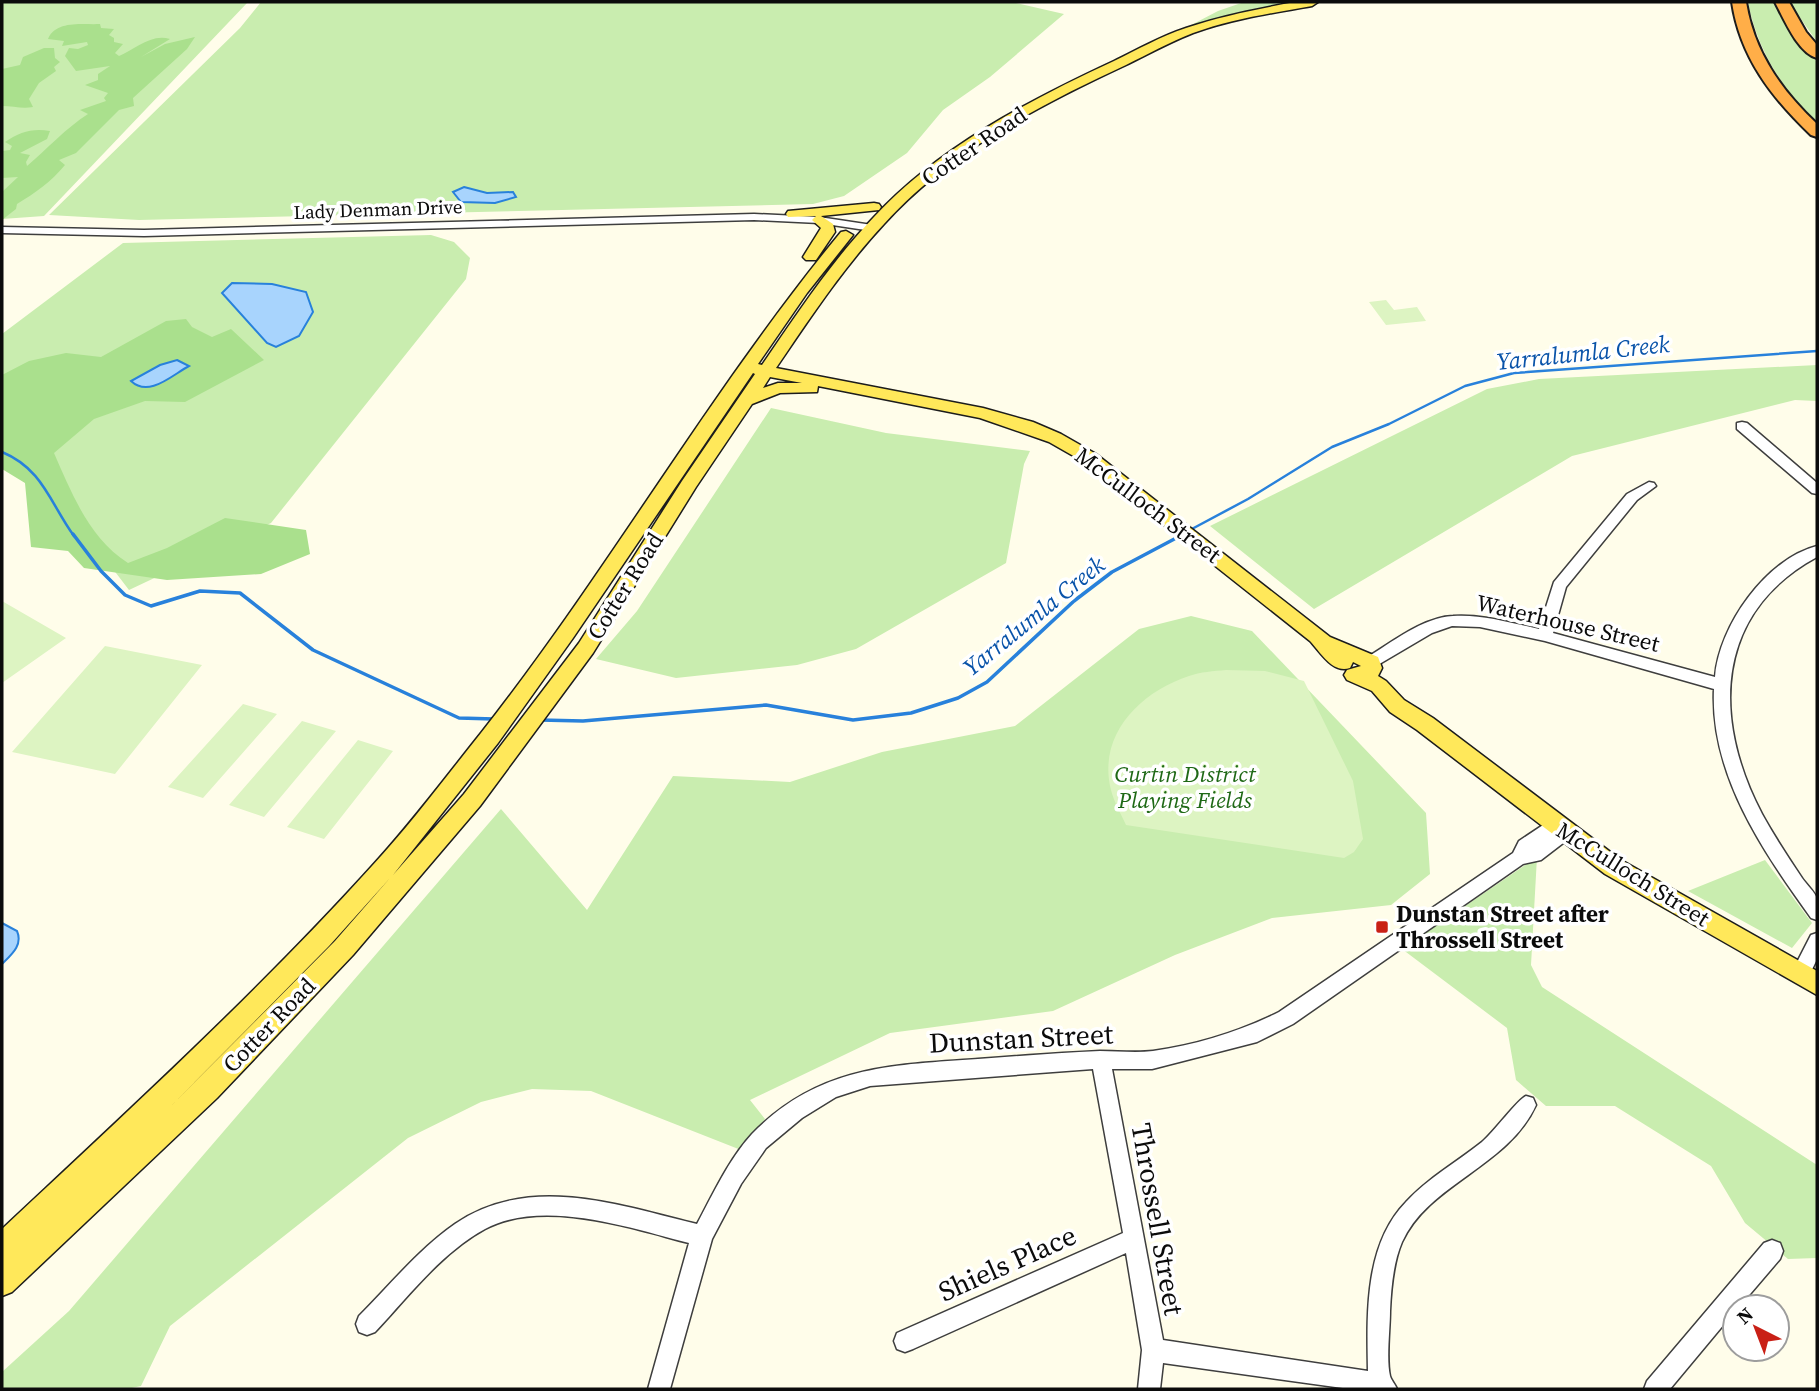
<svg xmlns="http://www.w3.org/2000/svg" width="1819" height="1391" font-family="'Source Serif 4',serif">
<rect width="100%" height="100%" fill="#fffdea"/>
<!-- green -->
<path fill="#c9edaf" d="M2,2H248L44,216L2,219Z
M261,2H1012L1064,14L990,77L943,110L907,153L844,196L813,204L139,220L49,215L240,28Z
M1244,2H1296L1239,12L1172,35L1218,11Z
M1748,2H1774L1791,32L1817,62V124C1783,90 1757,50 1748,2Z
M1789,2H1817V42Z
M431,235L454,242L470,258L466,279L271,523L129,590L2,424V334L123,243Z
M1817,365V401L1795,400L1572,456L1314,609L1210,526L1487,389L1539,379Z
M771,408L886,433L1030,451L1024,464L1006,563L856,649L797,665L676,678L596,659L637,611Z
M1191,616L1252,631L1426,813L1430,874L1391,905L1272,918L1175,955L1053,1011L890,1033L750,1100L765,1119L741,1150L591,1091L532,1089L481,1102L408,1138L170,1326L141,1386L127,1389H2V1372L69,1311L501,809L587,910L673,776L790,782L882,752L1015,726L1139,629Z
M1537,857L1531,965L1542,987L1817,1165V1258L1788,1259L1745,1223L1711,1166L1615,1106H1546L1516,1080L1507,1028L1402,949Z
M1765,860L1812,923L1792,948L1688,891Z"/>
<!-- forest -->
<path fill="#aae08d" d="M100,24L101,28L114,29L109,35L114,38V42L123,44L115,53L119,56C134,50 151,33 170,39L141,57L165,44L195,37L187,49L133,98L134,106L119,110L76,153L59,160L65,165C51,182 35,193 17,204L16,209L2,220V192L18,177L2,178V151L10,150L12,146L5,142C20,132 32,128 50,131L47,139L20,153L30,155L26,162L27,166C47,149 66,128 88,114L80,110L106,101L104,98L108,93L85,85L98,80V74L110,66L76,71L65,56L69,48L78,49L88,45L87,42L62,46L64,41L48,39C56,20 83,25 100,24Z
M44,48H54L55,58L60,62L54,67L56,71L39,83L29,99L33,107C22,109 13,106 2,106V69L20,65L23,57Z
M186,319L192,327L212,337L231,329L264,360L185,402L145,401L94,419L54,453C72,494 89,538 128,563L167,548L225,518L306,530L310,554L261,574L167,580L84,568L68,551L31,547L25,483L2,469V375L29,361L66,353L101,357L166,321Z"/>
<!-- pitch -->
<path fill="#ddf4c2" d="M1386,300L1394,310L1417,307L1426,321L1386,325L1369,302Z
M2,601L66,638L2,683Z
M105,646L202,665L115,774L12,752Z
M1226,670L1265,671L1304,681L1353,781L1363,839L1354,852L1344,858L1126,825C1121,814 1114,802 1111,790C1097,735 1140,692 1189,676C1200,672 1214,671 1226,670Z
M243,704L277,714L203,798L168,787Z
M302,721L336,731L264,817L229,805Z
M358,740L393,751L324,839L287,827Z"/>
<!-- water -->
<path fill="#a8d4fd" stroke="#2881db" stroke-width="2" d="M464,187L487,193L513,192L516,197L495,203L461,202L453,192Z
M232,283L272,284L306,292L313,312L299,336L276,347L267,343L222,293Z
M177,360L189,366C172,375 149,398 131,381L160,365Z
M2,923L17,931C23,945 12,954 2,964Z"/>
<g fill="none" stroke-linecap="round" stroke-linejoin="round">
<!-- stream-far1 -->
<path stroke="#2881db" stroke-width="2.5" d="M2,452C43,469 50,503 74,536
M1190,530L1248,499L1332,447L1389,424L1465,386L1514,373L1817,351"/>
<!-- stream -->
<path stroke="#2881db" stroke-width="3.5" d="M73,534L101,571L125,595L151,606L200,591L240,593L313,650L459,718L494,719
M540,720L583,721L766,705L853,720L911,713L958,698L987,682L1074,601L1112,572L1180,536"/>
<defs>
<path id="minor" d="M754,214L819,217L872,225L878,228L872,231L819,223L754,220L144,236L2,233V227L144,230Z
M1742,422L1747,423L1817,483V494L1812,493L1737,429V423Z
M1649,482L1654,483L1656,486L1637,500L1566,587L1553,633L1715,677C1719,626 1766,559 1817,546V557C1714,613 1712,719 1762,814C1774,836 1788,857 1802,878C1806,884 1815,892 1817,899C1819,905 1817,914 1817,920L1811,918C1763,851 1710,775 1714,689L1545,641L1480,627L1452,626L1432,633L1376,666L1371,668L1363,662L1366,658C1391,643 1423,617 1453,616C1482,614 1511,623 1539,629L1554,582L1627,494Z
M1555,817L1561,819L1563,826L1571,827L1574,832L1571,837L1541,860L1523,864L1293,1024L1257,1042L1152,1069H1112L1163,1340L1368,1371C1367,1315 1364,1245 1406,1202C1428,1178 1457,1162 1482,1142C1494,1132 1518,1099 1526,1096L1533,1098L1536,1105C1508,1167 1429,1183 1402,1242C1393,1263 1391,1289 1390,1311C1390,1329 1386,1359 1390,1376C1391,1380 1395,1384 1397,1389H1350L1163,1363L1160,1389H1138L1142,1350L1126,1253L913,1349L905,1352L897,1349L894,1341L897,1333L1123,1233L1093,1069L870,1086L836,1097L802,1118L766,1148L741,1184L712,1239L670,1389H648L689,1243C630,1228 543,1198 485,1229C441,1253 408,1297 375,1332L367,1335L359,1332L356,1324L359,1316C390,1285 419,1249 455,1224C529,1173 618,1205 697,1224C713,1194 729,1159 752,1134C818,1066 891,1065 978,1059C1018,1056 1059,1053 1100,1051C1117,1051 1136,1053 1153,1051C1196,1045 1241,1031 1279,1012L1513,853L1519,841Z
M1817,933V959L1807,980L1800,982L1793,980L1791,974L1811,935Z
M1772,1240L1780,1243L1783,1251L1780,1259L1739,1307H1735V1311L1670,1389H1644L1647,1381L1764,1243Z"/>
<path id="major" d="M1295,2H1318L1312,6C1272,13 1232,19 1193,33C1170,42 1148,54 1126,65C1040,105 949,152 884,224C843,268 810,318 776,368L983,408L1033,422L1061,434L1096,454L1330,637L1378,657L1382,668L1378,676L1386,681L1404,700L1433,718L1621,860L1817,971V995L1605,874L1417,730L1390,712L1372,691L1347,680L1344,675L1347,670L1361,666L1353,662L1350,668C1333,674 1321,653 1310,641L1084,462L1049,442L980,418L818,386L817,392L780,393L752,404L696,487L593,653L480,806L353,955L217,1098L12,1292L2,1296V1229C128,1111 256,994 372,866C411,824 445,778 481,733C608,572 710,391 841,232L846,231L853,235L807,293L758,364L762,365C797,314 831,262 874,217C939,147 1028,101 1114,61C1137,50 1161,36 1186,28C1221,16 1258,9 1295,2ZM753,373L755,374L682,481L579,643L464,794L393,875L498,743L573,638ZM770,377L802,383H778L763,388ZM390,878L335,941L170,1107L329,946Z
M874,203L879,204L881,207L879,210L821,216L833,224L835,232L816,260H806L803,257L821,228L812,220L816,216L788,217L786,214L788,211Z"/>
<path id="highway" d="M1732,2H1746C1754,52 1781,90 1817,124V137L1811,135C1772,98 1740,57 1732,2Z
M1775,2H1789L1806,32L1817,45V58C1798,53 1784,19 1775,2Z"/>
</defs>
<!-- minor casing -->
<use href="#minor" stroke="#3e3e3e" stroke-width="3"/>
<!-- major casing -->
<use href="#major" stroke="#1c1c1c" stroke-width="3"/>
<!-- highway casing -->
<use href="#highway" stroke="#1c1c1c" stroke-width="4"/>
<!-- minor -->
<use href="#minor" fill="#fff" fill-rule="evenodd"/>
<!-- major -->
<use href="#major" fill="#ffe85a" fill-rule="evenodd"/>
<!-- highway -->
<use href="#highway" fill="#ffae48" fill-rule="evenodd"/>
</g>
<!-- markers -->
<rect fill="#c92016" stroke="#fff" stroke-width="2.5" x="1375" y="920" width="14" height="14" rx="3.5"/>
<g text-anchor="middle" stroke-width="7" stroke-linejoin="round" paint-order="stroke">
<!-- far-street labels -->
<g font-size="19" fill="#0b0b0b" stroke="#fff">
<text transform="translate(378 209) rotate(-2)" y="7">Lady Denman Drive</text>
</g>
<!-- street labels -->
<g font-size="23" fill="#0b0b0b" stroke="#fff">
<text transform="translate(974 146) rotate(-34)" y="8">Cotter Road</text>
<text transform="translate(1148 505) rotate(37)" y="8">McCulloch Street</text>
<text transform="translate(625 586) rotate(-58)" y="8">Cotter Road</text>
<text transform="translate(1568 623) rotate(13)" y="8">Waterhouse Street</text>
<text transform="translate(1633 874) rotate(32)" y="8">McCulloch Street</text>
<text transform="translate(269 1025) rotate(-46)" y="8">Cotter Road</text>
</g>
<!-- park labels -->
<g font-size="23" font-style="italic" fill="#1f6916" stroke="#fff">
<text x="1185" y="782">Curtin District<tspan x="1185" dy="26">Playing Fields</tspan></text>
</g>
<!-- poi labels -->
<g font-size="23" font-weight="bold" fill="#0b0b0b" stroke="#fff" text-anchor="start">
<text x="1396" y="922">Dunstan Street after<tspan x="1396" dy="26">Throssell Street</tspan></text>
</g>
<!-- water labels -->
<g font-size="24" font-style="italic" fill="#0953a9" stroke="#fff">
<text transform="translate(1583 353) rotate(-6)" y="8">Yarralumla Creek</text>
<text transform="translate(1034 616) rotate(-39)" y="8">Yarralumla Creek</text>
</g>
<!-- near-street labels -->
<g font-size="28" fill="#0b0b0b" stroke="#fff">
<text transform="translate(1021 1038) rotate(-3)" y="10">Dunstan Street</text>
<text transform="translate(1158 1219) rotate(80)" y="10">Throssell Street</text>
<text transform="translate(1007 1263) rotate(-24)" y="10">Shiels Place</text>
</g>
</g>
<!-- border -->
<rect width="1819" height="1391" fill="none" stroke="#0b0b0b" stroke-width="7"/>
<!-- north arrow -->
<g transform="translate(1756 1328) rotate(318)"><circle r="33" fill="#ffffff" stroke="#9d9d9d" stroke-width="2"/>
<path d="M0-5L12 26L0 18L-12 26Z" fill="#c92016"/>
<text y="-10" font-size="19" font-weight="bold" text-anchor="middle" fill="#0b0b0b">N</text>
</g>
</svg>
